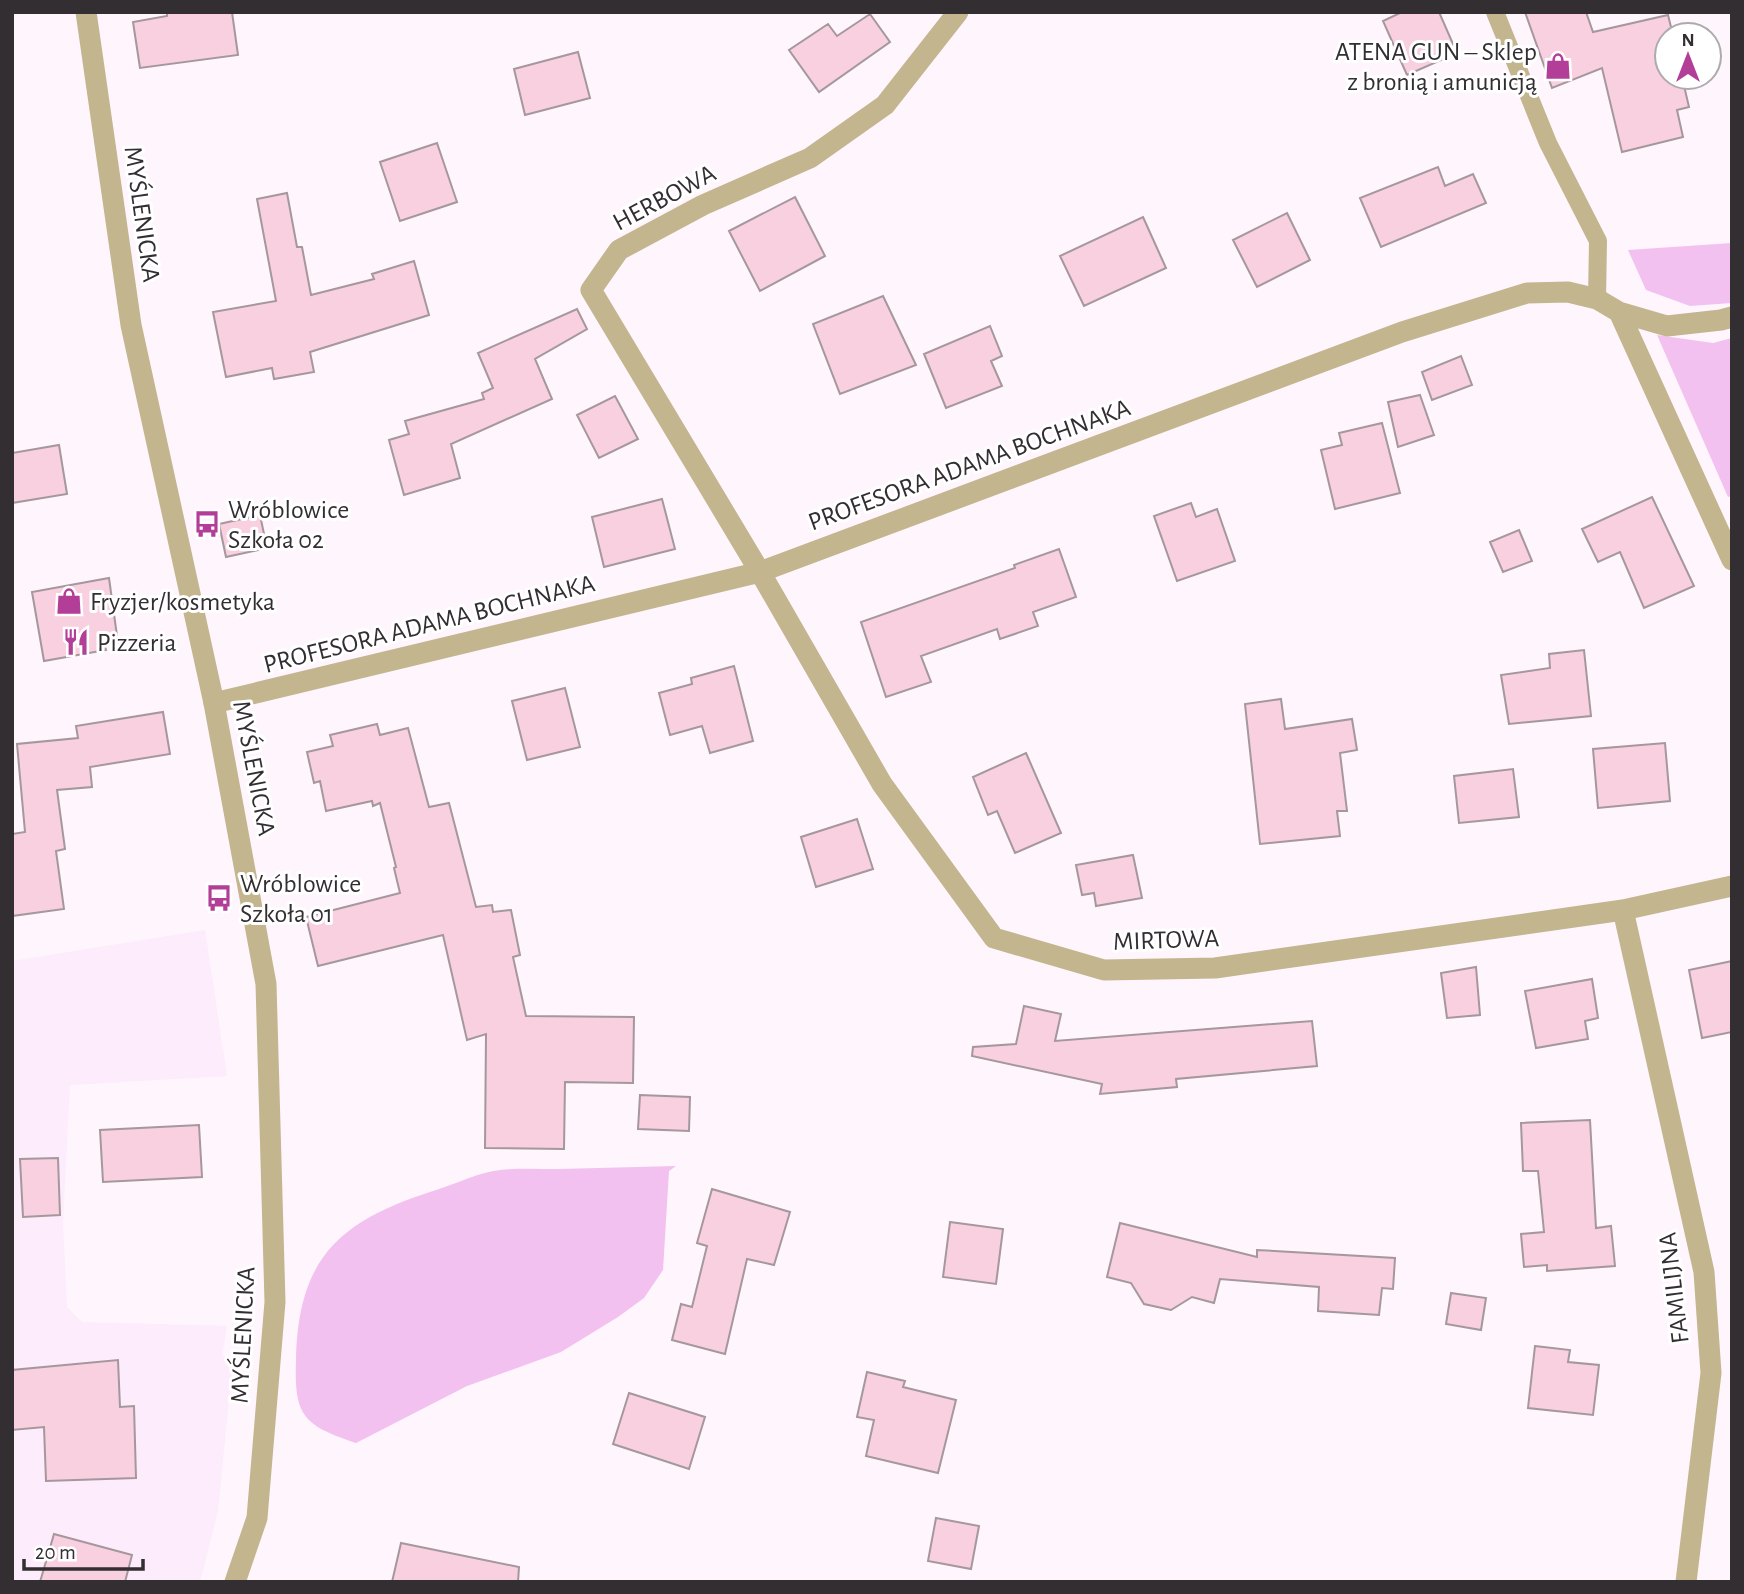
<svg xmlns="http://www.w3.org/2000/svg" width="1744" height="1594" font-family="'Alegreya Sans',sans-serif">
<rect width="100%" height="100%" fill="#fef5fd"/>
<!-- built -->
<path fill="#fdecfb" d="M205,930L227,1076L70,1085L63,1222L67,1307L82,1322L227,1326L222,1356L233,1358L218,1511L200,1582H12V961Z"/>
<!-- green -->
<path fill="#f3c1ef" d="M1732,243V303L1690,306L1646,290L1628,250Z
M1657,335L1713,343L1732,338V496L1728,497Z
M676,1166L669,1171L663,1270L644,1298L618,1317L561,1352L467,1386L356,1443C303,1425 294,1416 296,1360C298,1253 344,1219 439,1189C458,1183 480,1172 500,1170C519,1168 539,1169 558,1169C598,1168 637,1167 676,1166Z"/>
<!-- building -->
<path fill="#f8d0df" stroke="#a5979c" stroke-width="2" d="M167,12H232L238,55L140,68L133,22L167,16Z
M1402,12H1439L1457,53L1407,75L1383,21Z
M1525,12H1586L1593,32L1668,15L1673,35H1667V77H1682L1689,107L1677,110L1683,137L1622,152L1602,68L1552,88Z
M870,14L890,42L819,92L789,50L828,24L837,36Z
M578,52L590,98L525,115L514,69Z
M437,143L457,202L400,221L380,162Z
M1438,167L1445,186L1473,174L1486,203L1381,247L1360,198Z
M287,193L297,247H302L311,295L374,279L372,274L414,261L429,315L310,352L314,372L274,379L272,368L226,377L213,312L276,301L257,199Z
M795,197L825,256L760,291L729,231Z
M1287,213L1310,260L1257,287L1233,240Z
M1143,217L1166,268L1084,306L1060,256Z
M883,296L916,365L840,394L813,324Z
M577,309L587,329L535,359L552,399L451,444L460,478L404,495L389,440L409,434L405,421L484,399L482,393L493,388L478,353Z
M990,326L1002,356L991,361L1002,386L946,408L924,354Z
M1461,356L1472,385L1432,400L1422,372Z
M1420,395L1434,435L1398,447L1388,402Z
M615,396L638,439L599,458L577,415Z
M1382,423L1400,493L1335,509L1321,450L1342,445L1339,433Z
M59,445L67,494L12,503V453Z
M1652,497L1694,586L1644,608L1620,552L1598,562L1582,529Z
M662,499L675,549L604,567L592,517Z
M1191,503L1196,517L1217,509L1235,561L1177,581L1154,516Z
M260,515L267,548L226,557L219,524Z
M1519,530L1532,561L1503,572L1490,542Z
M1059,549L1076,597L1033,612L1038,626L1000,639L997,629L921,656L931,682L886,697L861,622L1015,568L1014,565Z
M109,578L118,643L105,646L106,650L44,661L32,592Z
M1584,650L1591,716L1509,724L1501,675L1550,668L1549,654Z
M734,666L753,741L710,753L702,726L670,735L659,693L692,684L691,678Z
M565,688L580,747L527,760L512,701Z
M1281,699L1285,729L1352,719L1357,750L1340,753L1347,811H1337L1340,836L1260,844L1245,704Z
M163,712L170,754L90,767L92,787L57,790L65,849L56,851L64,909L12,916V834L25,832L17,744L78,738L76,726Z
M377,724L380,735L408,728L429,807L449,803L476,907L492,905L493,912L511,910L520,955L513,957L526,1016L634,1017L633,1083L565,1082L564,1149L485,1148L486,1034L467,1040L443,935L318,966L306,917L400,893L394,868L396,867L380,803L373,806L372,801L326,811L320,781L314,783L307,752L333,746L330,735Z
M1665,743L1670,801L1598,808L1593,749Z
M1026,753L1061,833L1015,853L997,811L988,815L973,777Z
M1513,769L1519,817L1459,823L1454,776Z
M857,819L873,869L816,887L801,837Z
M1133,855L1142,898L1096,906L1094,893L1082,895L1076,865Z
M1732,961V1032L1702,1038L1689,970Z
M1476,967L1480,1015L1447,1018L1441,973Z
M1592,979L1598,1018L1585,1021L1588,1039L1536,1048L1525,991Z
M1024,1006L1061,1014L1055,1041L1312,1021L1317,1066L1176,1079L1177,1087L1100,1094L1102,1084L972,1056L973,1047L1016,1044Z
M640,1095L690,1097L689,1131L638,1129Z
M1590,1120L1596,1228L1611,1226L1615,1266L1547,1271V1265L1524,1267L1521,1234L1544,1232L1538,1171H1523L1521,1123Z
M199,1125L202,1177L103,1182L100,1130Z
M58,1158L60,1215L23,1217L20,1159Z
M712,1189L790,1212L774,1265L747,1259L725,1354L672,1340L681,1304L692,1307L707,1246L697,1243Z
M950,1222L1003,1229L996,1284L943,1277Z
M1120,1223L1257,1257V1250L1395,1258L1393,1289L1382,1288L1379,1315L1318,1311L1319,1287L1220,1279L1214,1303L1192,1297L1171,1310L1144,1304L1131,1283L1107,1277Z
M1451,1293L1486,1298L1481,1330L1446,1324Z
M1535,1346L1570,1350L1568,1362L1599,1365L1593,1415L1528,1408Z
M118,1360L120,1407L134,1406L136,1478L46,1481L44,1427L12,1430V1370Z
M867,1372L905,1381L903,1387L956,1400L938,1473L866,1456L874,1420L857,1417Z
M629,1393L705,1417L689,1469L613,1444Z
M936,1518L979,1526L971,1569L928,1561Z
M54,1534L132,1555L125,1582H40Z
M401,1543L519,1567L518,1582H392Z"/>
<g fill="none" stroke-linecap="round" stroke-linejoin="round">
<!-- service -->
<path stroke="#c3b58e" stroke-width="18" d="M1495,12L1548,143L1598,241L1597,299"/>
<!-- minor -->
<path stroke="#c3b58e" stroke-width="21" d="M958,12L885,105L810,158L703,205L619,250L591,290L760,572L882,784L994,938L1104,970L1215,968L1623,910L1732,886
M1619,312L1732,560
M214,703L760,572L1402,332L1527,293L1568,292L1597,299L1619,312L1667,326L1721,320L1732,317
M1623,910L1704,1272L1711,1373L1686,1582"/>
<!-- tertiary -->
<path stroke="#c3b58e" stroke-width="21" d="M86,12L131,325L214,703L266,984L275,1302L257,1518L235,1582"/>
</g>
<!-- icons -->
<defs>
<symbol id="shop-bare" viewBox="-9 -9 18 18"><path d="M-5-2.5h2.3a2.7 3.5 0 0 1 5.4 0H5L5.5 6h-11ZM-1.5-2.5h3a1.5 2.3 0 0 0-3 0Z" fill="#b23e98" stroke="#fff" stroke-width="2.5" paint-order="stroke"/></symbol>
<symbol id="bus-bare" viewBox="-9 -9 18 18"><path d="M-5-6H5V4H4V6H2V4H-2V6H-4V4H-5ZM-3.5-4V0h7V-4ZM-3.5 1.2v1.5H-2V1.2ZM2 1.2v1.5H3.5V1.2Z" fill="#b23e98" stroke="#fff" stroke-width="2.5" paint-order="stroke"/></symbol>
<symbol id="restaurant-bare" viewBox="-9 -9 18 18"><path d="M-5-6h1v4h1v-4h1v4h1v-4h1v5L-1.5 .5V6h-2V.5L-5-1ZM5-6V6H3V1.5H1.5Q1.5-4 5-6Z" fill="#b23e98" stroke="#fff" stroke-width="2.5" paint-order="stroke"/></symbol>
</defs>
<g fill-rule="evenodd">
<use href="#shop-bare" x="1539" y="47" width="38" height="38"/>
<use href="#bus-bare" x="188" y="505" width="38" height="38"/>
<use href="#shop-bare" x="50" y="582" width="38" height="38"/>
<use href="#restaurant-bare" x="57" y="623" width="38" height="38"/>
<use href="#bus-bare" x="200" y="879" width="38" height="38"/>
</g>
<g text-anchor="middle" stroke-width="6" stroke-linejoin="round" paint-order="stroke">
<!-- poi labels -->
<g font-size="26" fill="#322e31" stroke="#fff" text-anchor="start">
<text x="1537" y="60" text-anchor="end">ATENA GUN – Sklep<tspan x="1537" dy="30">z bronią i amunicją</tspan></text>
<text x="228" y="518">Wróblowice<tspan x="228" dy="30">Szkoła 02</tspan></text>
<text x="90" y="610">Fryzjer/kosmetyka</text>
<text x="97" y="651">Pizzeria</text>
<text x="240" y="892">Wróblowice<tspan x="240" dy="30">Szkoła 01</tspan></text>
</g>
<!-- street labels -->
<g font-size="26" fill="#322e31" stroke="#fff">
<text transform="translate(664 197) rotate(-28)" y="9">HERBOWA</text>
<text transform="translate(143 214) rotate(82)" y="9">MYŚLENICKA</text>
<text transform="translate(969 464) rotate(-20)" y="9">PROFESORA ADAMA BOCHNAKA</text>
<text transform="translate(429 623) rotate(-14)" y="9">PROFESORA ADAMA BOCHNAKA</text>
<text transform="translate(255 768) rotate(79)" y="9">MYŚLENICKA</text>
<text transform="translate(1166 939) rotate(-2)" y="9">MIRTOWA</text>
<text transform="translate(1673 1288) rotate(-97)" y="9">FAMILIJNA</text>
<text transform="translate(242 1335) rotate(-87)" y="9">MYŚLENICKA</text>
</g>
</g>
<!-- border -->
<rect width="1744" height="1594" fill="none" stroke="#322e31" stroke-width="28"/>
<!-- north arrow -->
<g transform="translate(1688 56)"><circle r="33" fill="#ffffff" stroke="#adabad" stroke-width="2"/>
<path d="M0-5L12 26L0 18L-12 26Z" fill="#b23e98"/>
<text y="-10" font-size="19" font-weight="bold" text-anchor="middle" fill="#322e31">N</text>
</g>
<!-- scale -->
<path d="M24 1559v10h119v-10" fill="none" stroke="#322e31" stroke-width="3.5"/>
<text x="35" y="1559" font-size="21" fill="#322e31" stroke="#ffffff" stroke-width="5" paint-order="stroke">20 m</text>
</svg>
